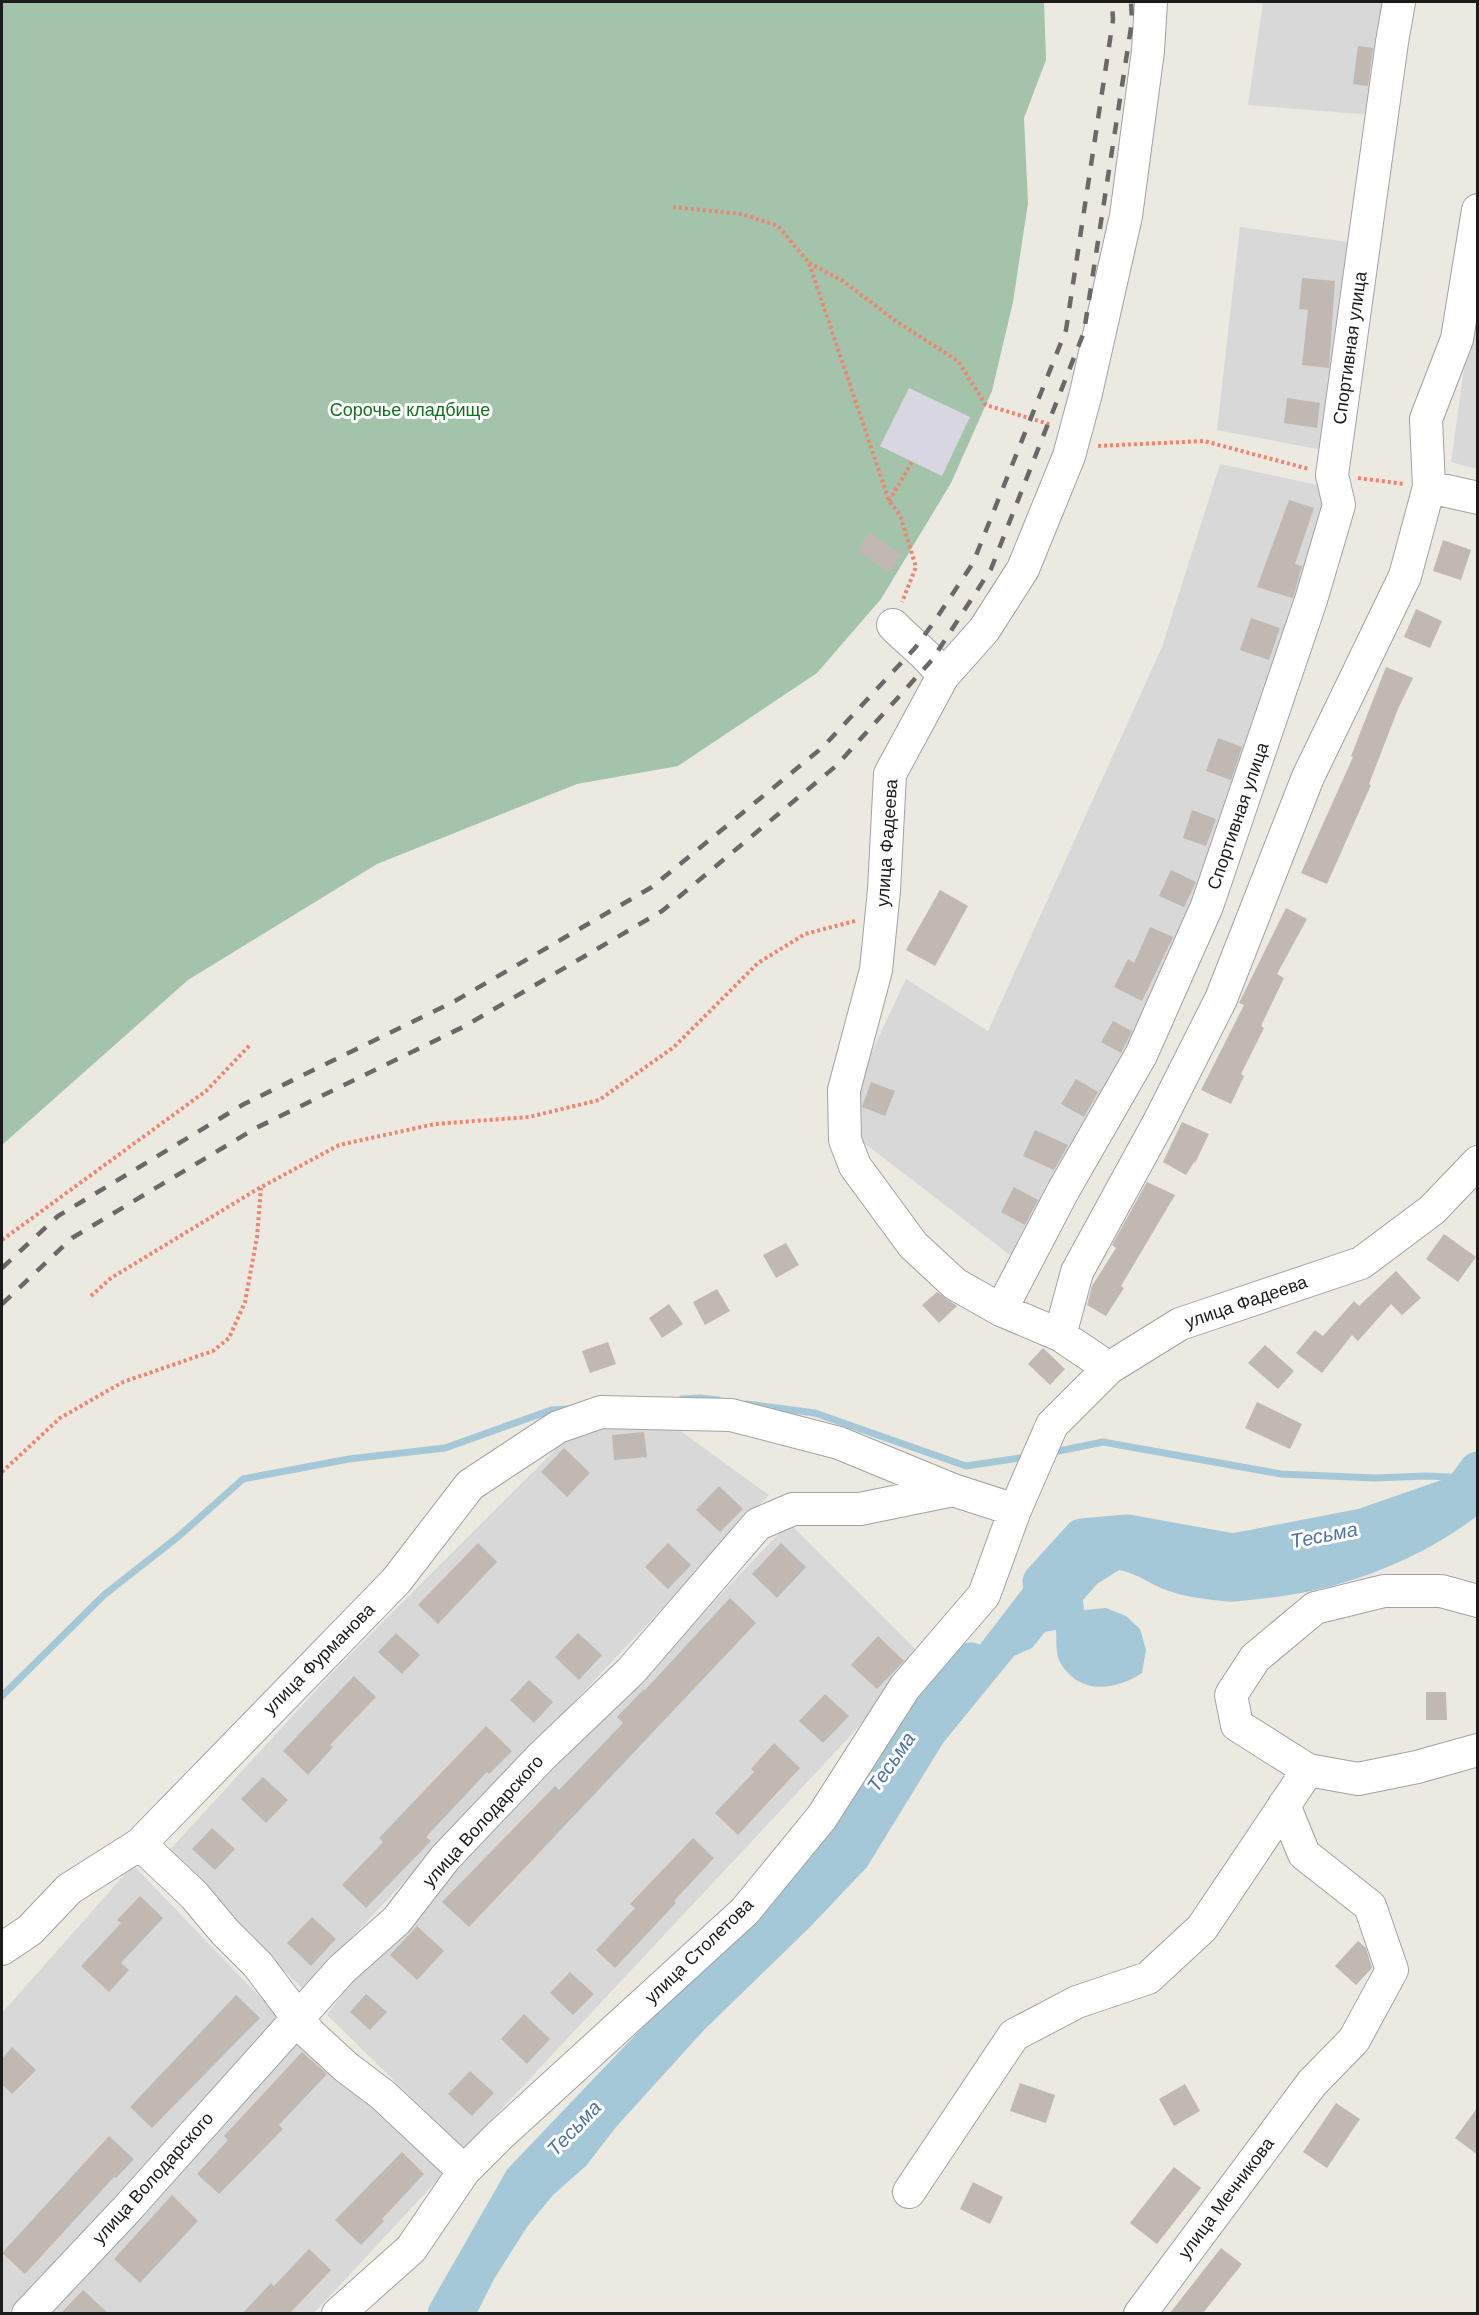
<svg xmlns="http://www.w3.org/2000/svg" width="1479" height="2315" font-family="Arial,sans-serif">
<rect width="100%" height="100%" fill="#ece9e1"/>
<!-- residential -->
<path fill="#d9d8d8" d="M1263,2H1394L1372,115L1248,105Z
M1240,227L1354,243L1322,450L1217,430Z
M1477,276V469L1451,462Z
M1220,464L1327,487L1325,522L1244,773L1124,1070L1052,1193L1010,1255L855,1136L854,1090L906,979L988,1031L1162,647Z
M600,1423L675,1427L769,1495L303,1989L165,1855L331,1674L565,1440Z
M789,1523L921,1655L853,1733L464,2149L327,2015L353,1979Z
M133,1865L280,2018L8,2313L2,2314V2013Z
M296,2038L443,2174L314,2313L45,2314Z"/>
<!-- cemetery -->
<path fill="#a4c3ab" d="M2,2H1044L1046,60L1024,118L1028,203L1013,302L992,391L951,483L881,599L817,673L678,766L577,784L377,864L188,980L2,1145Z"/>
<!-- plaza -->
<path fill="#d7d6e2" d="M909,388L970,417L942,476L880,446Z"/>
<!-- water -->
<path fill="#a4c8d7" d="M1477,1474V1516C1416,1563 1335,1592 1259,1599C1247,1600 1234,1603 1222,1601C1205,1599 1185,1597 1169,1591C1150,1585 1140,1574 1119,1570L1097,1584L1083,1600L1084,1610L1106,1608L1126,1616L1140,1629L1146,1650L1142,1673C1115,1691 1078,1695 1060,1662C1055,1653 1057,1640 1056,1630L1045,1632L1032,1648L1014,1656L943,1743L867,1867L811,1926L704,2030L616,2127L586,2166L553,2195L527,2227L494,2279L477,2313H451L483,2250L501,2219L512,2207L513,2195L536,2164L583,2113L641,2059L761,1938L818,1876L944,1691L1045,1560L1071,1544L1116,1538L1177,1559L1234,1566L1369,1539L1425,1511Z"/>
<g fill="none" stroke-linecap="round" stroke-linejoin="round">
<!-- stream -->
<path stroke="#a4c8d7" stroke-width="7" d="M682,1399L700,1398L718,1400
M747,1404L815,1413L966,1466L1026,1457
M1059,1451L1103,1442L1281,1474L1375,1478L1426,1476L1472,1478
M2,1696L104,1595L179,1536L243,1479L349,1459L445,1448L551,1410L569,1409"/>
<!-- river -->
<path stroke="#a4c8d7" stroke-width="39" d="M1042,1582L1082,1538L1127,1534L1233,1553L1363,1528L1461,1494L1478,1471
M447,2314L523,2181L813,1877L902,1742L971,1662"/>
</g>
<!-- building -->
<path fill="#c0b8b1" d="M1358,46L1373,48L1368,86L1353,84Z
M1302,278L1335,281L1329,368L1302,365L1308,310L1299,309Z
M1287,398L1320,403L1317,428L1284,423Z
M1289,500L1314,508L1295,564L1302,566L1293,598L1257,587Z
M869,532L902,555L889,573L857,550Z
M1443,540L1471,550L1461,580L1433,571Z
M1416,609L1442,621L1430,648L1404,637Z
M1251,618L1280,628L1269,660L1240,650Z
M1386,667L1413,678L1398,709L1369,784L1371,785L1327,884L1301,873L1353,757L1351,756Z
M1218,738L1242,747L1231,780L1206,771Z
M1192,810L1216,819L1206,846L1183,838Z
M1171,870L1196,882L1184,907L1159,896Z
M940,890L968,906L935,966L906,950Z
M1286,908L1307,919L1277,974L1284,978L1261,1026L1264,1028L1241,1074L1244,1076L1231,1104L1201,1090L1244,1005L1239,1003Z
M1150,927L1173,937L1142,1001L1114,987L1128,959L1134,963Z
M1113,1021L1132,1031L1121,1053L1101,1042Z
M1076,1079L1098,1092L1084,1117L1061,1104Z
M871,1082L895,1091L885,1116L862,1107Z
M1182,1122L1209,1134L1195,1163L1194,1162L1186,1175L1163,1162Z
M1035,1130L1068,1145L1054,1170L1023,1156Z
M1147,1182L1175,1195L1121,1286L1124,1288L1106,1316L1087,1305L1092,1286L1116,1248L1112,1245Z
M1014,1187L1038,1200L1025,1225L1001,1212Z
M1444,1234L1476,1257L1458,1282L1426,1259Z
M786,1243L799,1265L776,1278L763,1255Z
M1396,1271L1421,1298L1402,1315L1391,1304L1358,1341L1352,1335L1322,1373L1296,1353L1315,1330L1323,1336L1354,1301L1359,1306Z
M717,1289L730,1311L705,1325L693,1302Z
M937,1292L957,1306L939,1323L922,1305Z
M669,1304L683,1324L662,1338L649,1318Z
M608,1342L616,1364L590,1373L582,1351Z
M1265,1345L1294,1371L1278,1389L1248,1363Z
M1043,1348L1065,1369L1050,1385L1028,1364Z
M1257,1402L1302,1424L1290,1449L1245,1428Z
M644,1432L647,1457L614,1460L612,1435Z
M564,1448L590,1473L567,1497L541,1472Z
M719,1486L743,1509L720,1532L696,1510Z
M478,1543L497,1562L438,1624L418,1605Z
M668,1543L691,1565L668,1589L645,1567Z
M781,1543L806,1567L777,1598L752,1574Z
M730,1598L756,1623L469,1927L442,1902L555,1786L559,1790L623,1723L617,1717L644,1689L645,1690Z
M396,1633L420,1655L402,1674L378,1652Z
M578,1633L602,1655L579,1680L555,1657Z
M878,1636L904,1661L877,1689L851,1665Z
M354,1676L376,1697L330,1745L333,1747L308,1775L283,1751Z
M529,1680L553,1702L534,1723L510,1700Z
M1426,1692H1446L1447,1720H1426Z
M825,1694L849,1716L823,1743L799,1721Z
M486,1726L512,1751L489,1774L487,1772L426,1837L431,1841L366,1908L342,1885L383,1842L379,1838Z
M774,1743L800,1768L738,1835L715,1813L754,1772L751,1769Z
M263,1777L288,1800L266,1823L241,1799Z
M212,1828L235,1849L215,1870L192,1849Z
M693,1838L714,1858L674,1901L676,1903L615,1968L596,1950L635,1908L630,1904Z
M140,1896L163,1918L121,1963L129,1970L109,1992L81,1966L121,1923L117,1920Z
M312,1917L336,1939L311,1966L287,1943Z
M417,1926L444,1951L417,1980L390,1955Z
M1358,1941L1366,1948L1372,1968L1356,1985L1335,1966Z
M570,1972L594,1994L573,2015L550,1993Z
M366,1994L387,2012L370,2030L350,2012Z
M236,1995L260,2018L152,2128L130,2107Z
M524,2014L550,2039L527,2064L501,2039Z
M12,2047L36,2070L12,2094L2,2084V2059Z
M302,2052L327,2074L279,2125L283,2129L219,2194L197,2174L228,2140L224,2136Z
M470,2071L494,2093L472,2116L448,2094Z
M1020,2083L1055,2095L1046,2123L1010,2111Z
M1185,2084L1200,2111L1174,2126L1159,2099Z
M1336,2103L1360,2119L1327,2168L1303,2152Z
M1478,2107V2155L1455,2138Z
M109,2136L134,2159L116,2178L114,2177L25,2274L2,2253Z
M402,2152L424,2174L382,2219L384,2221L361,2245L335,2220Z
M1174,2167L1201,2188L1157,2244L1130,2223Z
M973,2182L1003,2197L990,2224L960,2209Z
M172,2195L198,2221L140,2283L114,2259Z
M1221,2248L1242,2264L1203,2313H1170Z
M309,2249L331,2270L290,2313H243L271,2283L274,2286Z
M83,2290L108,2313H61Z"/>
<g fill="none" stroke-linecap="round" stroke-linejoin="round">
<defs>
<path id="minor" d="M1429,487L1478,498
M893,625C910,643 930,656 943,676L890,774L884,890L876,970L844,1090L845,1140L855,1166L913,1245L955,1284L1001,1310L1063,1191L1141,1055L1207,906L1311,600L1339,505L1332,475L1392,42L1399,2
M943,676L984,630L1023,569L1069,456L1086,393L1126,216L1148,51L1151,2
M1001,1310L1060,1335L1109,1368
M1060,1335L1077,1272L1159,1122L1221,999L1308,777L1405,576L1429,487L1426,419L1457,339L1478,210
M1478,1601L1441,1591H1384L1315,1608L1255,1658L1231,1695L1237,1725L1308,1770L1358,1779L1417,1767L1478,1750
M140,1844L194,1895L225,1932L258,1965L310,2034L346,2067L383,2095L464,2171
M2,1949L30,1930L69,1889L140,1844L396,1581L470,1485L558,1427L601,1412L731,1415L839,1443L953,1490
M909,2192L1014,2035L1077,2002L1148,1978L1202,1928L1308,1770
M28,2314L126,2210L341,1970L397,1920L445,1858L541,1757L631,1671L758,1524L793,1509H860L953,1490L1015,1510
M338,2314L411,2249L464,2171L499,2136L745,1911L822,1817L905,1687L984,1595L1015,1510L1052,1425L1109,1368L1180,1324L1361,1263L1432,1210L1478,1162
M1140,2314L1312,2083L1354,2040L1392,1970L1370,1906L1304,1854L1284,1805"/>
</defs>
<!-- minor casing -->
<use href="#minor" stroke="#a2a2a2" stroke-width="34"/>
<!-- path -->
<path stroke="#ef846f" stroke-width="4" stroke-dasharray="3 3" stroke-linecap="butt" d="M673,207L742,214L778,226L809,263L889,501L900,515L916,567L902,602
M809,263L843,281L897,322L958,361L986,405L1052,425
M1098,446L1204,441L1309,469
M1358,478L1404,484
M889,501L912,462
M2,1240L206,1091L250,1045
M91,1296L111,1278L256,1190L339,1145L435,1124L529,1117L599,1100L674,1047L758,963L805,934L855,921
M2,1472L60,1418L123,1382L213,1351L229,1338L245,1302L257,1237L261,1188"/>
<!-- minor -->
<use href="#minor" stroke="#fff" stroke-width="32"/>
<!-- rail -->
<path stroke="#696969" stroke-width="4.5" stroke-dasharray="12 12" stroke-linecap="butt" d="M2,1268L58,1216L244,1104L455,1001L652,887L823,747L915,648L934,622L973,563L1066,330L1113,20L1112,2
M2,1304L72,1238L256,1128L465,1026L662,911L836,766L932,660L991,569L1084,332L1132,21L1131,2"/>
</g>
<g text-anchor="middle" stroke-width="6" stroke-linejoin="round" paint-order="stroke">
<!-- street labels -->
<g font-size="18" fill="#1b1b1b" stroke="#fff">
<text transform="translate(1350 348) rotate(-82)" y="6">Спортивная улица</text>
<text transform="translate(1238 816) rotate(-71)" y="6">Спортивная улица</text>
<text transform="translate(887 843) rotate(-86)" y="6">улица Фадеева</text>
<text transform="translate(1246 1302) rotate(-19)" y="6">улица Фадеева</text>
<text transform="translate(319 1659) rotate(-45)" y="6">улица Фурманова</text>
<text transform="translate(483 1821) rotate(-48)" y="6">улица Володарского</text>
<text transform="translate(699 1951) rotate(-44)" y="6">улица Столетова</text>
<text transform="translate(153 2178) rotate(-48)" y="6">улица Володарского</text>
<text transform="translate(1226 2198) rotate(-53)" y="6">улица Мечникова</text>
</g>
<!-- park labels -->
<g font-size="18" fill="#127020" stroke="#fff">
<text x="410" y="416">Сорочье кладбище</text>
</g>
<!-- water labels -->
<g font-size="20" font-style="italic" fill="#4f74a3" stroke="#fff">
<text transform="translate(1324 1535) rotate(-11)" y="7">Тесьма</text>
<text transform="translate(891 1762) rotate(-55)" y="7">Тесьма</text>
<text transform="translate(574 2128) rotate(-46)" y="7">Тесьма</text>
</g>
</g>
<!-- border -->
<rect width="1479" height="2315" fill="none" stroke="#1b1b1b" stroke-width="6"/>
</svg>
